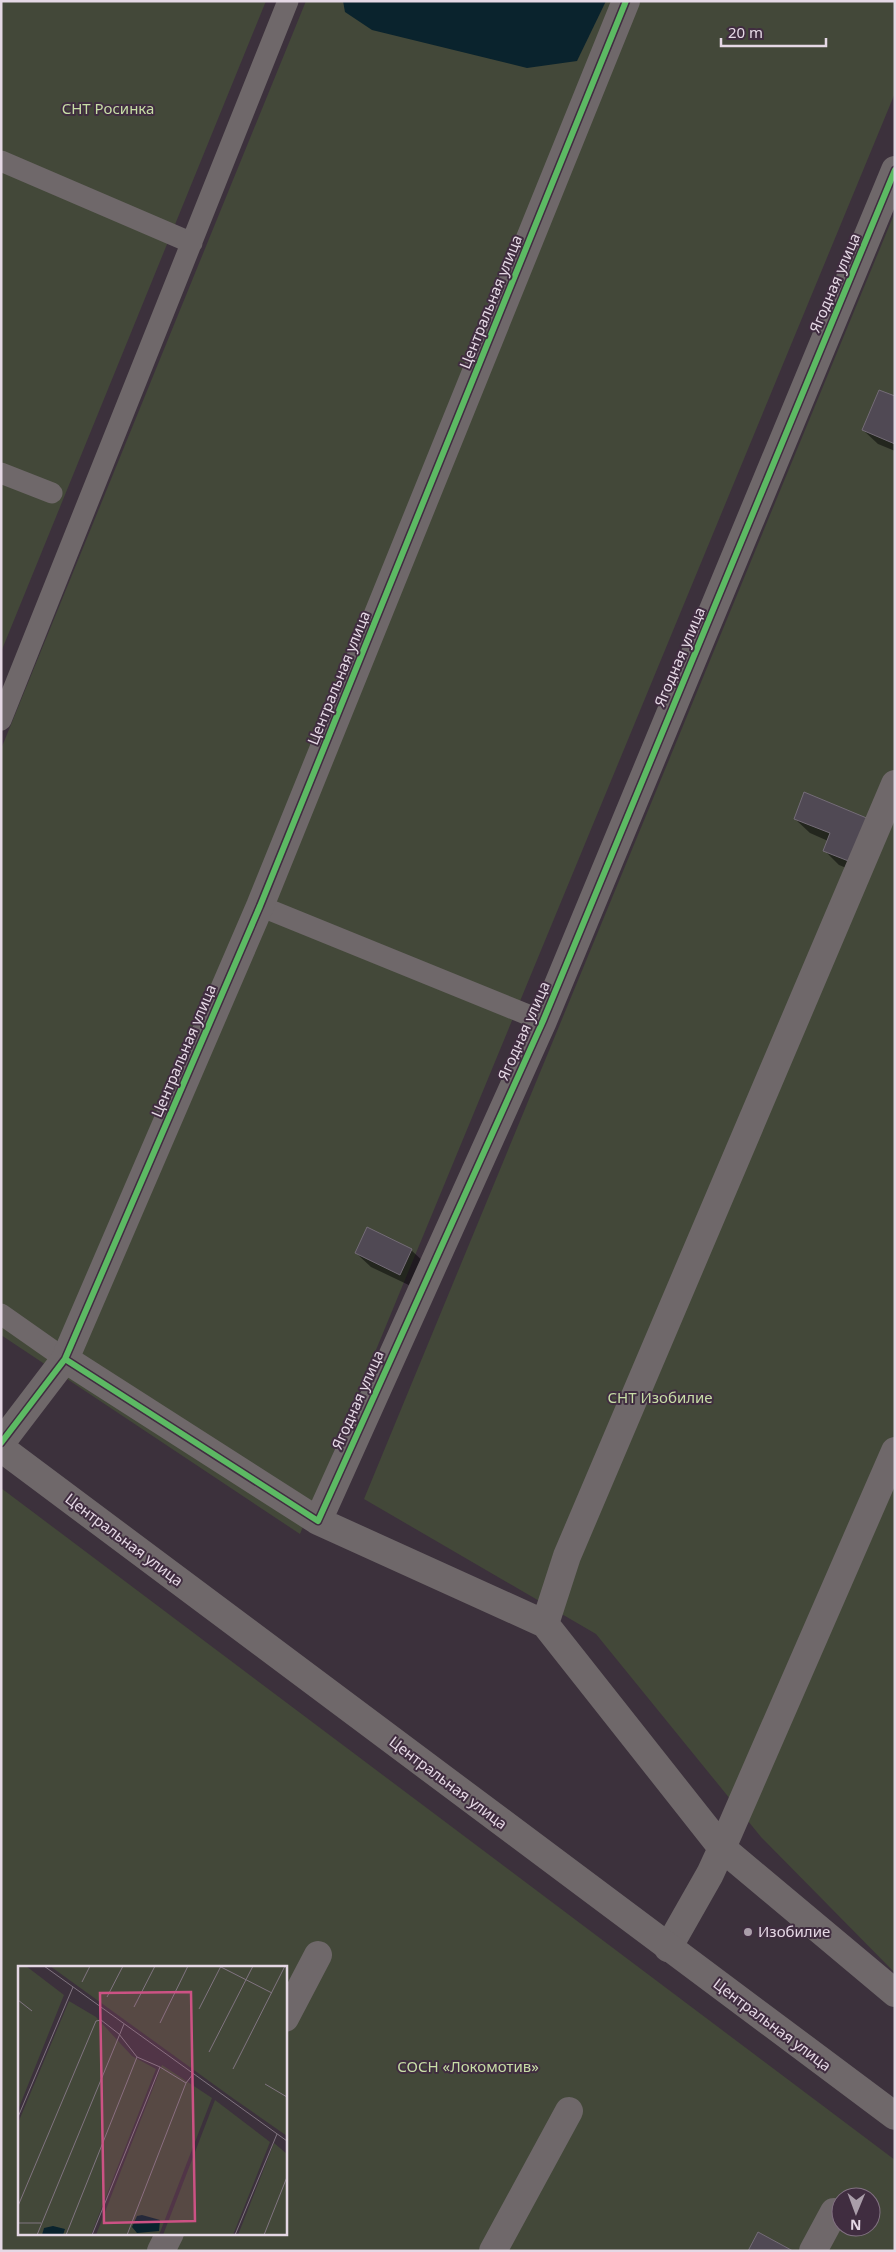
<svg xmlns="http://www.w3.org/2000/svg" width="896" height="2252" font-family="'Noto Sans',sans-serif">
<rect width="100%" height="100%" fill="#3c313c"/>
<!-- green -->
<path fill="#434839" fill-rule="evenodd" d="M1,1H266L1,652Z
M306,1H895V93L300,1534L1,1335V749Z
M895,212V1973L761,1837L596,1634L364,1499Z
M1,1488L895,2160V2251H1ZM19,1967H285V2233H19ZM841,2197H871V2227H841Z"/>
<!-- water -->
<path fill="#0a232d" d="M343,1H606L577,61L527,68L372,30L345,12Z"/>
<!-- shadow -->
<path fill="#0007" d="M895,398V451L878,444L863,430Z
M805,794L866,876L839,865L825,851L828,841L810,833L795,819Z
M411,1250L426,1264L415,1288L371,1267L356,1253Z"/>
<!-- building -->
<path fill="#504954" stroke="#746c77" d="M879,390L895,396V444L862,430Z
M804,792L869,819L851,862L823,851L830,833L794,819Z
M367,1227L412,1249L400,1275L355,1253Z
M758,2232L793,2251H748Z"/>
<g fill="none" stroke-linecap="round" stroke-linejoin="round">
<!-- service -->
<path stroke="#6f686a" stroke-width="21" d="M1,161L192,243
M1,473L52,493
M1,720L288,1
M260,906L543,1021
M1,1314L65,1359"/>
<!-- minor -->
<path stroke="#6f686a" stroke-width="28" d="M895,784L567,1556L545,1624L722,1848L895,1993
M65,1359L260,906L626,1
M1,1443L65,1359L318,1521L543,1021L895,170
M318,1521L545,1624
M668,1948L710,1874L722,1848L895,1451
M285,2018L318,1955
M161,2251L170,2233
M493,2251L569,2111
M813,2251L834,2212"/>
<!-- tertiary -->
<path stroke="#6f686a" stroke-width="28" d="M1,1448L895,2116"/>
<defs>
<path id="cycleway" d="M65,1359L260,906L626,1
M1,1443L65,1359L318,1521L543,1021L895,170"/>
</defs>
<!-- cycleway casing -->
<use href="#cycleway" stroke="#402d40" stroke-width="9"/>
<!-- cycleway -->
<use href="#cycleway" stroke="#5cba63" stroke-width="6"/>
</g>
<!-- markers -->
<circle fill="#aa9eaa" stroke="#402d40" stroke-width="2" cx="748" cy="1932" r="5"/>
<g text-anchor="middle" stroke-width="4" stroke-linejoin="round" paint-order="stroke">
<!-- park labels -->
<g font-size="15" fill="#c7dda6" stroke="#402d40">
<text x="108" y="114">СНТ Росинка</text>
<text x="660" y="1403">СНТ Изобилие</text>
<text x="468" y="2072">СОСН «Локомотив»</text>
</g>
<!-- street labels -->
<g font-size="15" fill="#e5d8e5" stroke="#402d40">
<text transform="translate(835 283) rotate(-67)" y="5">Ягодная улица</text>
<text transform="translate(491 302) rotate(-68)" y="5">Центральная улица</text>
<text transform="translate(680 657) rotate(-67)" y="5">Ягодная улица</text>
<text transform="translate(339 678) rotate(-68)" y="5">Центральная улица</text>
<text transform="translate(524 1031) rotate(-66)" y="5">Ягодная улица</text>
<text transform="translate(184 1051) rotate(-67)" y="5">Центральная улица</text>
<text transform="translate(358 1400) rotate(-66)" y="5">Ягодная улица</text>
<text transform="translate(124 1540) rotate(37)" y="5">Центральная улица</text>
<text transform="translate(448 1783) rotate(37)" y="5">Центральная улица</text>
<text transform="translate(772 2025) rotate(37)" y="5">Центральная улица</text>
</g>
<!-- poi labels -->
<g font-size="15" fill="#e5d8e5" stroke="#402d40" text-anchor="start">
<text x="758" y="1937">Изобилие</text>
</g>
</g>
<!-- overview -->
<g transform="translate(18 1966)">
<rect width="269" height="269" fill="#3c313c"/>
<path d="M0,0H8L46,29L0,144ZM32,0H269V170L216,133ZM51,35L78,51L114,90L138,103L73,269H0V157ZM144,99L194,132L141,269H78ZM197,134L252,176L215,269H145ZM256,177L269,188V269H220Z" fill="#434839"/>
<path d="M124,249L142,254L141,265L119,267L114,261L119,250ZM35,260L47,263L45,269H24L26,262Z" fill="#0a232d"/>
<path fill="none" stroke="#807480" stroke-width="1" d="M26,0L269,175M201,0L254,27M64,16L72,0M89,31L105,0M0,34L14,45M116,41L137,0M181,43L203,0M142,57L170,0M191,86L235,0M119,91L142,101M215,103L267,0M247,118L269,131M0,151L55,21M0,240L78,55L83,54L101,68L119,91L48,269M0,257H23M19,269L106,58M74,269L142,101L168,117L175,108M109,269L168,117M217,269L259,168M246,269L269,211"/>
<path fill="#cc5284" fill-opacity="0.15" stroke="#cc5284" stroke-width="2.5" d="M173,26L177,255L86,257L82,27Z"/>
<rect width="269" height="269" fill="none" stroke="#e5d8e5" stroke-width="2.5"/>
</g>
<!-- border -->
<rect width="896" height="2252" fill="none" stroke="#e5d8e5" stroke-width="5"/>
<!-- north arrow -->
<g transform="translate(856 2212) rotate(181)"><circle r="24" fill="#402d40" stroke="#827182"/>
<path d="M0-4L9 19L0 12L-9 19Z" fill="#aa9eaa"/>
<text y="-8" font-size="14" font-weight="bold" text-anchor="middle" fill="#e5d8e5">N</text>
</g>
<!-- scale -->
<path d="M721 38v8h105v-8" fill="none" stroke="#e5d8e5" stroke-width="2.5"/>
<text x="728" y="38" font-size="15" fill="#e5d8e5" stroke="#402d40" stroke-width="4" paint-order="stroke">20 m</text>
</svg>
